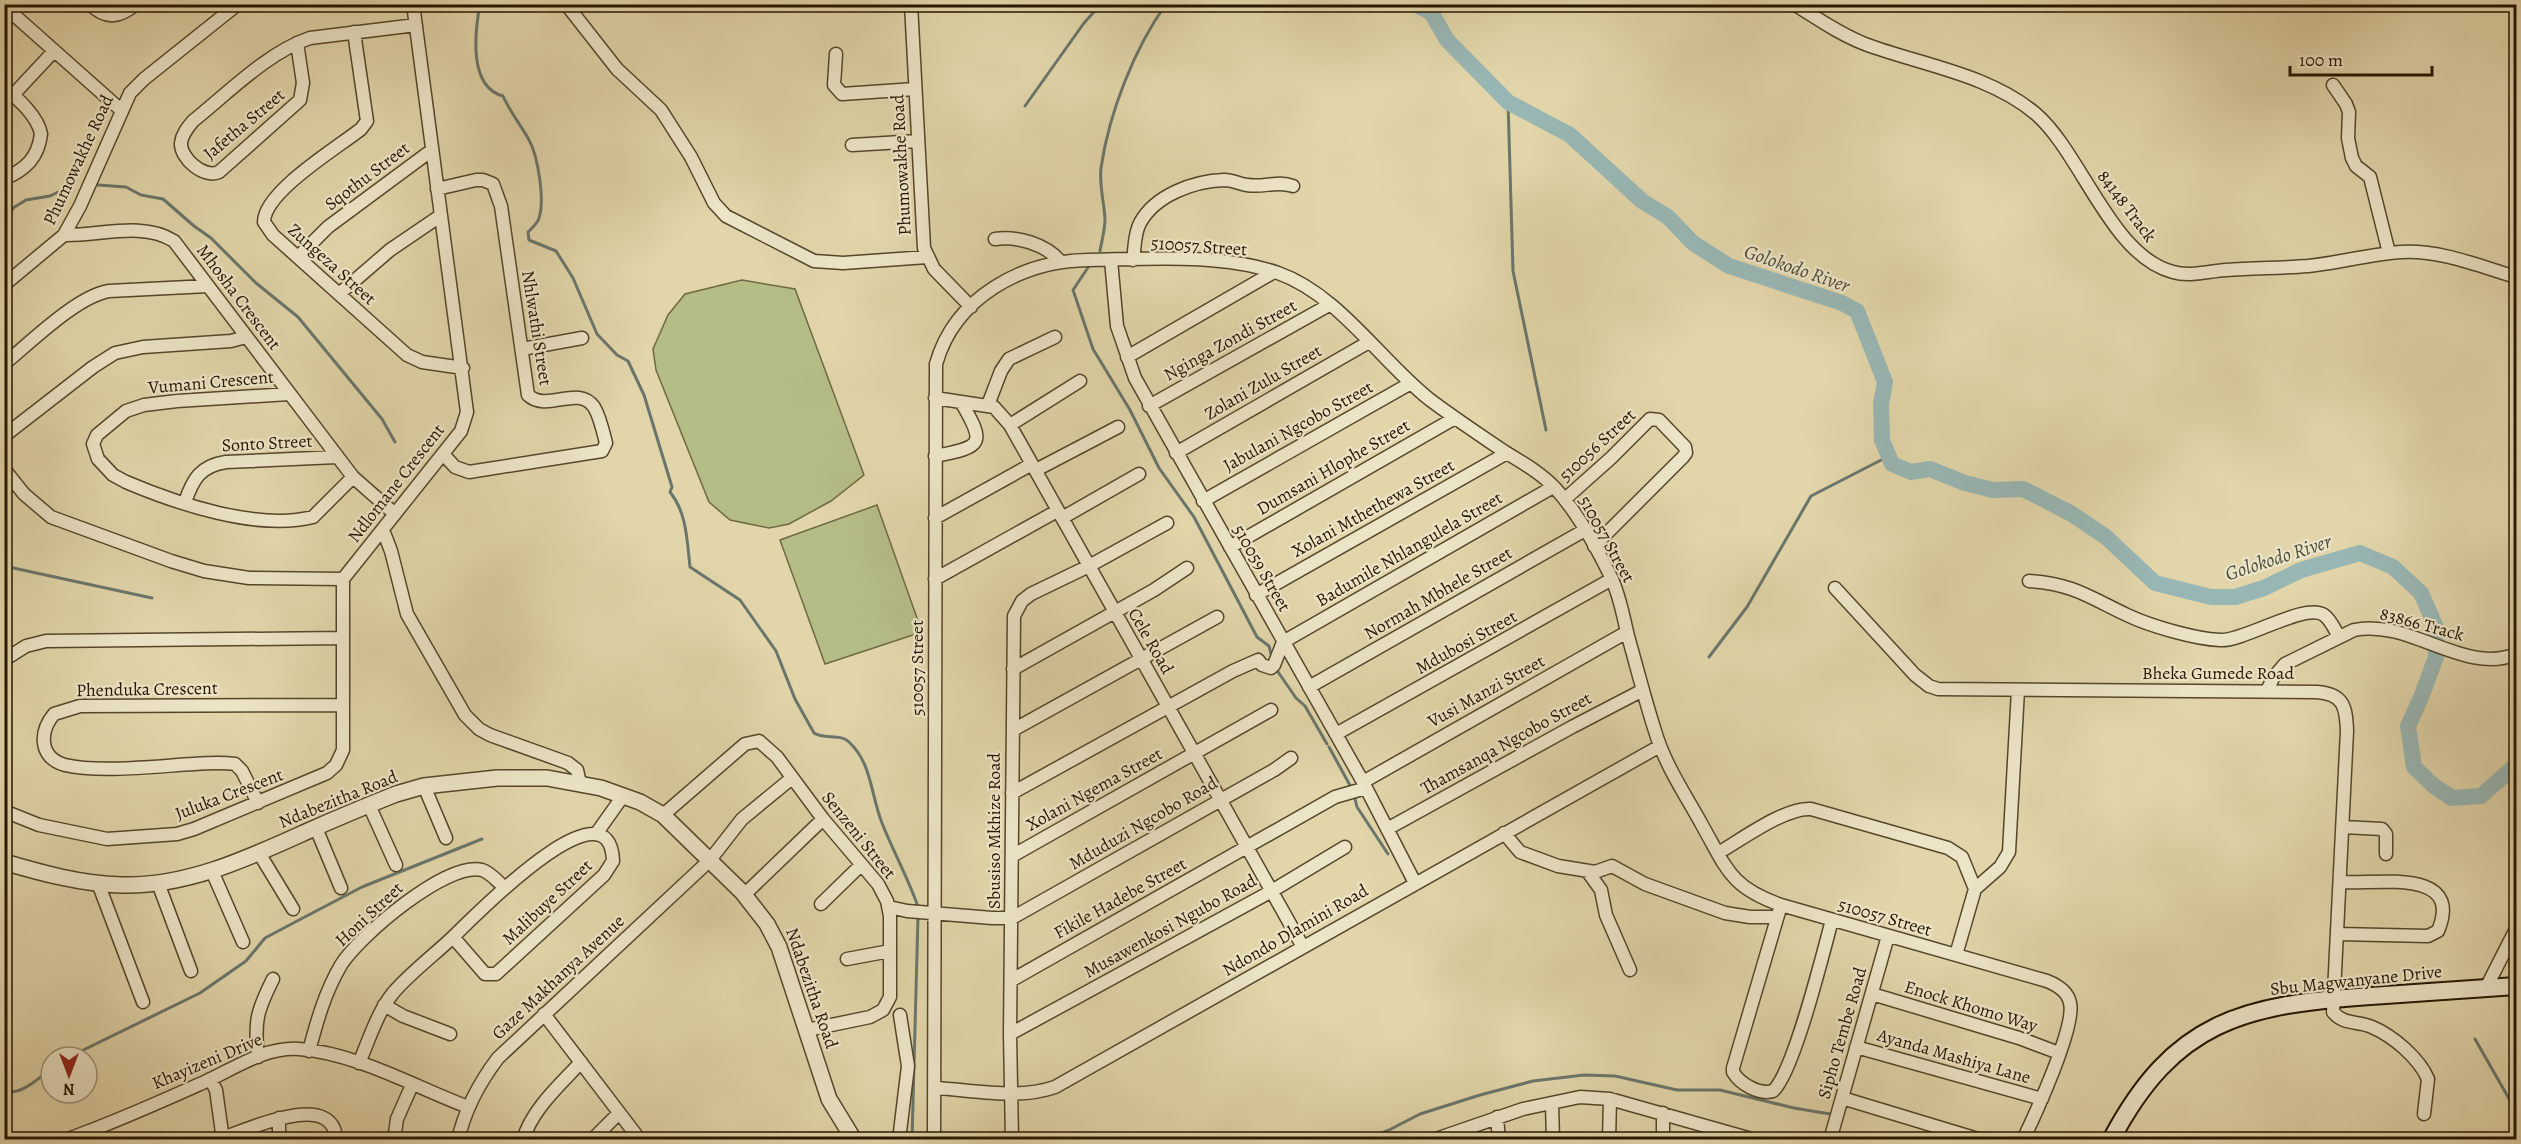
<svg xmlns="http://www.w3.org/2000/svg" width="2521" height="1144" font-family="Alegreya,serif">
<rect width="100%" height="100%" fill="#e1d5a9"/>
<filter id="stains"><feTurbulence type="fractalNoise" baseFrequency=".00333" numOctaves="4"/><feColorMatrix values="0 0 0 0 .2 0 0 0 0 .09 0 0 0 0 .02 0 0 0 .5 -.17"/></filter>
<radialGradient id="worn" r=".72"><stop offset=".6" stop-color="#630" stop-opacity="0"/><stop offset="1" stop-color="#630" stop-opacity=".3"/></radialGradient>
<!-- green -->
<path fill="#b5bd86" stroke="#6e6a44" stroke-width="1.5" d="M742,280L795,289L864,475L831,501L789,524L769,528L730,520L709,502L656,370L653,349L668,315L685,294Z
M877,505L922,632L825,664L780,540Z"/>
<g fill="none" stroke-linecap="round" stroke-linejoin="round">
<!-- stream -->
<path stroke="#6a766c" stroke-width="3" d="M480,4C475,31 468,87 503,96C510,112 521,125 529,140C538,156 545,200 539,218C538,223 532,228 528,232L529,240L556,251L573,278L597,334L617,355L628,361L644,395L672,487L670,492C687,513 687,541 690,567L740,600L776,651L795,699L814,733C824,740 840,733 849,742C872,763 871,796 882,823C893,851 907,876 917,904
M1508,102L1513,271L1546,430
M1025,106L1084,23L1101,4
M98,185L126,187L141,195L163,199L194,226L211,238L256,283L298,317L382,419L395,442
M4,227L13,208L26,200L50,196L71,186
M1100,251C1102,240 1105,229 1105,219C1104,202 1099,184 1101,168C1109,113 1134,49 1166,4
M1089,266L1073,290L1093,349L1130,410L1159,468L1194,517L1257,637L1269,646L1272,658
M4,566L152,598
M1709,657L1747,607L1811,496L1889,456
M1276,669L1296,698L1305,706L1327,744
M1329,747L1352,789
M1354,795L1357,807L1388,854
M2475,1039L2516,1111
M69,1057L200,993L246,961L265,938L299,920L362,887L482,839
M4,1091C22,1096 38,1078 51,1069
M912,1140L918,916
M1365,1140L1389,1130L1420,1114L1480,1095L1533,1081L1584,1075L1615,1076L1677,1090H1720L1794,1108L1830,1114"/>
<!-- river -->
<path stroke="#98b6b3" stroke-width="16" d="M1414,4L1431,12L1447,40L1508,102L1570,135L1642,201L1668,217L1693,243L1729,266L1842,303L1857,311L1885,382L1881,404L1882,440L1892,464L1911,472L1930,469L1965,483L1993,490L2023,489L2072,514L2106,537L2155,583L2211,597H2235L2264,588L2301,570L2360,553L2393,567L2421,593L2435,625L2436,657L2422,695L2408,726L2414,767L2434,786L2452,798L2481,796L2516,765"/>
<defs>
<path id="minor" d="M90,4C106,20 119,18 136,4
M566,4L617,69L661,110L691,157L714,203L726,216L814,261L843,263L927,257
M911,4L924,248L934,269L971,307
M1794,4C1817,18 1839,34 1865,44C1921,65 1989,74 2036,114C2082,154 2111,256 2173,272C2190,277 2209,271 2226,270C2254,268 2281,268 2308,266C2339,263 2370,254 2402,252C2441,250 2479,266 2516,277
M4,6L121,110
M354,32L367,121L361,129C337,148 264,192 264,222L273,235L407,355L422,362L463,368
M297,43L303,83L300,100L219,172C204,179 180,158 181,143C182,134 188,127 193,121C228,93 268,52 310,38L416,25
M836,54L834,85L842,94L915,89
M2333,85L2346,104L2349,112L2348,138L2352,158L2356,166L2370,177L2389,253
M4,88C18,98 38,117 41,134C38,158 26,169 4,179
M13,95L54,51
M852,145L918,141
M437,189L476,180H483L493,184L501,206L528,395C547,413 578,384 594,407C600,417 603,431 606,443L602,451L469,472L455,467L443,454
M64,235C100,236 142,221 174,241L353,477L395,514
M995,239C1018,236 1045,244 1060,261
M298,257L328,227L432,150
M1111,260L1117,326L1135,378L1363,782L1415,883
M1133,260C1135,248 1134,234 1140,223C1155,195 1194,181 1224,180C1233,180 1239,184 1247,185C1264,188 1277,180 1293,186
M4,285L64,235L80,206L130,93L144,79L238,4
M339,294L390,250L440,216
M522,349L582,338
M1127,357L1274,272
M4,364C30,343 77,296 109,291L208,286
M289,394L177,401L144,405L126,411L97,435L93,444L98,459L113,475L126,482C178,504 258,531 313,517L353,477
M935,398L994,407L1010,425L1303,947
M988,405L1001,371L1009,359L1055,337
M1149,406L1329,305
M1010,425L1080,381
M4,436L93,367L115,353L143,347L231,341L246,337
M1176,453L1369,342
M935,456C983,447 986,444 961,402
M4,469L24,494L51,517L171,561L204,571L249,578L343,579
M1036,470L1118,427
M1565,499L1611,458L1650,419L1659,420L1685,447L1686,453L1683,457L1594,546
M1203,501L1411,383
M185,502C193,479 200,466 226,462L337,457
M935,518L1032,464
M1062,518L1139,474
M383,530L391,551L407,614L465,715L479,729L490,735L568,763L577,770L580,783
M1230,547L1455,418
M343,579L461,431L467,412L413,4
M935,579L1057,511
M2029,581C2071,583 2091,598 2127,615C2150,626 2195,639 2220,640C2243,642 2305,602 2324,615C2331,620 2335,630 2339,637
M1835,588L1915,675L1929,686L1938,689L2317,692C2344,694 2346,707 2347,731L2333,1012C2343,1025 2359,1021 2372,1027C2393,1036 2419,1058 2428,1079L2424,1114
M1256,595L1507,453
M4,660L26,646L46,641L342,638
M1013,669L1154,590L1187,568
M1309,687L1585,530
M2267,691L2273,678L2285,664L2354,630C2409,618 2465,676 2516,654
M1013,730L1217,617
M1336,734L1612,579
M1363,782L1627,632
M424,786L446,838
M1012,793L1233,671L1258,660L1262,665L1271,668L1274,665L1283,642L1553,487
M258,803L242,771L235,764C222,762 207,763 194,764C158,766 99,773 65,765C39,758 39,732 54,714L80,706L342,705
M369,805L396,865
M4,811L39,825L107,839L177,834L194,829L327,773L336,765L343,750V579
M663,815L745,744L759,741L777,757L823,819L878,884L887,901L890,916V997L883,1010L870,1017L807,1030
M2343,827L2382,829L2386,834V854
M316,828L341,888
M1387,829L1572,727L1643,690
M1504,833L1520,852L1558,866L1595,872L1612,866L1645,884L1725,913L1750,917H1777
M596,834L623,796
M259,853L293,909
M1718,853C1741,840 1785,807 1811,809L1948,848L1962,857L1975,889
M1012,856L1271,710
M212,871L243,942
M1588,872L1601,890L1606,915L1630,970
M98,883L143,1002
M158,883L191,971
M744,895L823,819
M821,904L861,865
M1781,905L1733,1068V1072C1740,1084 1759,1095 1773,1091C1794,1072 1823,953 1832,920
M889,907L907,911L992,918H1012L1274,770L1291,758
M2338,934L2428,936L2438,931C2465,866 2373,885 2340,882
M1956,955L1975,889L2000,867L2009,852L2018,690
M847,959L890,951
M1012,980L1335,797L1366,788
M2486,988L2516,929
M1872,994L2019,1038L2059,1053
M384,1005L403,1016L450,1034
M544,1014L640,1140
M1010,1034L1270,892L1345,847
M1856,1047L2042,1099
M309,1051C317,1021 325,992 341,965C359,936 447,861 482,870C491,873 497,881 504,887
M258,1057C254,1021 257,1011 273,979
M359,1063C369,1040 377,1013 393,993C410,973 433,956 453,937C470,921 610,775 613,861L604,875L496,974H485L453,937
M210,1079L216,1090L223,1140
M935,1088C973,1090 1018,1100 1055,1087L1660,746
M1842,1098L1981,1140
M1552,1103L1553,1140
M1497,1117L1499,1140
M223,1138C248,1129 335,1089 336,1140
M65,1140C114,1123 162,1101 209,1080C238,1066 266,1047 299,1049C356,1053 415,1087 468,1107
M279,1140V1118
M394,1140L397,1119L412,1085
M458,1140C465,1109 479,1083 498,1058L710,860L742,819L792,778
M523,1140C532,1109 560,1085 581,1062
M592,1140L619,1113
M899,1140L908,1066L900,1015
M934,1140L936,364C955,297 1022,261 1088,260C1148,259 1220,253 1278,273C1338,294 1380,360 1429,399C1454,418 1480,435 1505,452C1523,463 1541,473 1555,488C1578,513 1596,546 1611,577C1620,596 1623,616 1628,636C1637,668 1645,700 1655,731C1665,765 1685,794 1702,825C1727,869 1730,887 1781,905L2047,981C2057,985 2068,992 2070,1003C2076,1026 2035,1115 2023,1140
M1012,1140L1010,1034L1014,616L1022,601L1031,594L1089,566L1167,523
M1433,1140L1523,1109L1580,1097L1610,1099L1755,1140
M1609,1140L1610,1099
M1663,1140V1113
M1830,1140L1888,936"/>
<path id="tertiary" d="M4,862C41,873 82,884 121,885C187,887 248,858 308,831C337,818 366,806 396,794L424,786L497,778H547L601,788L640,802L663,815L742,892L767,924L779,947L829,1099L854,1140"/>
<path id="secondary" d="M2111,1140C2174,1020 2244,1005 2370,996C2419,993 2468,989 2516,986"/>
</defs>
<!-- minor casing -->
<use href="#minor" stroke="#55462b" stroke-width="15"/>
<!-- tertiary casing -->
<use href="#tertiary" stroke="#55462b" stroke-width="18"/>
<!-- secondary casing -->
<use href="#secondary" stroke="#261601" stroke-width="20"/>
<!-- minor -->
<use href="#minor" stroke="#ece4c7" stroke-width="12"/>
<!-- tertiary -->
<use href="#tertiary" stroke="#ece4c7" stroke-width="15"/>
<!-- secondary -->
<use href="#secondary" stroke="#ece4c7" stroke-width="16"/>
</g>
<g text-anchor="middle" stroke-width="4.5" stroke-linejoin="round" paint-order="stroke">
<!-- street labels -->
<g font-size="18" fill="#261601" stroke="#ece4c7">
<text transform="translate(244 124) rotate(-40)" y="6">Jafetha Street</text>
<text transform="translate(78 160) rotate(-65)" y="6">Phumowakhe Road</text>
<text transform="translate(901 165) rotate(-93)" y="6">Phumowakhe Road</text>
<text transform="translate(367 176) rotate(-37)" y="6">Sqothu Street</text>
<text transform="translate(2127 206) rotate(53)" y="6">84148 Track</text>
<text transform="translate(1199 246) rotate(4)" y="6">510057 Street</text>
<text transform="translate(332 264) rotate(42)" y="6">Zungeza Street</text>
<text transform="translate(239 297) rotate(53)" y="6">Mhosha Crescent</text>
<text transform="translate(537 328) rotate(81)" y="6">Nhlwathi Street</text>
<text transform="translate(1230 340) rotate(-29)" y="6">Nginga Zondi Street</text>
<text transform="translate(211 382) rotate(-5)" y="6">Vumani Crescent</text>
<text transform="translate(1263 382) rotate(-30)" y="6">Zolani Zulu Street</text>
<text transform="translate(1298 426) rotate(-29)" y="6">Jabulani Ngcobo Street</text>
<text transform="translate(267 443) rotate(-3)" y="6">Sonto Street</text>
<text transform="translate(1597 445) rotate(-43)" y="6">510056 Street</text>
<text transform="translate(1333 467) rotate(-30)" y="6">Dumsani Hlophe Street</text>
<text transform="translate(396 483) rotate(-52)" y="6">Ndlomane Crescent</text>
<text transform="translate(1373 508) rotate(-29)" y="6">Xolani Mthethewa Street</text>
<text transform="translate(1607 539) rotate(61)" y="6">510057 Street</text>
<text transform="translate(1409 549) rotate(-30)" y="6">Badumile Nhlangulela Street</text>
<text transform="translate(1262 568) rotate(60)" y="6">510059 Street</text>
<text transform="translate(1438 593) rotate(-30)" y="6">Normah Mbhele Street</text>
<text transform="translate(2422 624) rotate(15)" y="6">83866 Track</text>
<text transform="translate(1151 641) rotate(60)" y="6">Cele Road</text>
<text transform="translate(1466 642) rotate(-29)" y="6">Mdubosi Street</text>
<text transform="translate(917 668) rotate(-90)" y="6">510057 Street</text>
<text x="2218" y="679">Bheka Gumede Road</text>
<text transform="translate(147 689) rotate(-1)" y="6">Phenduka Crescent</text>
<text transform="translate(1486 691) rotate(-29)" y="6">Vusi Manzi Street</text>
<text transform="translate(1506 743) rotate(-29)" y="6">Thamsanqa Ngcobo Street</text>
<text transform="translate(1094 789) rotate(-29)" y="6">Xolani Ngema Street</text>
<text transform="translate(229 794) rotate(-21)" y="6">Juluka Crescent</text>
<text transform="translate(338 799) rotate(-22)" y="6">Ndabezitha Road</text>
<text transform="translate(1143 823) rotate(-30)" y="6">Mduduzi Ngcobo Road</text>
<text transform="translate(994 831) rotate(-90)" y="6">Sbusiso Mkhize Road</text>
<text transform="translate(859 835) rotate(51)" y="6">Senzeni Street</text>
<text transform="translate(1120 898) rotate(-29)" y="6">Fikile Hadebe Street</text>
<text transform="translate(547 902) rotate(-43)" y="6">Malibuye Street</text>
<text transform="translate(369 914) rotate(-43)" y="6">Honi Street</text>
<text transform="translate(1885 917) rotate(16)" y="6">510057 Street</text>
<text transform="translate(1170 926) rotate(-29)" y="6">Musawenkosi Ngubo Road</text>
<text transform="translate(1295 930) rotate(-30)" y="6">Ndondo Dlamini Road</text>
<text transform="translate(558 977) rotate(-43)" y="6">Gaze Makhanya Avenue</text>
<text transform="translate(2356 980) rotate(-6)" y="6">Sbu Magwanyane Drive</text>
<text transform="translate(812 988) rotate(71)" y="6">Ndabezitha Road</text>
<text transform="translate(1971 1006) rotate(17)" y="6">Enock Khomo Way</text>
<text transform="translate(1842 1033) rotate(-74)" y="6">Sipho Tembe Road</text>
<text transform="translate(1954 1056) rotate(16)" y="6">Ayanda Mashiya Lane</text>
<text transform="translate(207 1061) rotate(-23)" y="6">Khayizeni Drive</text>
</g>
<!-- water labels -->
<g font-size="20" font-style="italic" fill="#4e4e3f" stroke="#ece4c7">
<text transform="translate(1797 268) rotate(19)" y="7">Golokodo River</text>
<text transform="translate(2278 557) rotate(-18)" y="7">Golokodo River</text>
</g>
</g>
<!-- margin -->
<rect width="2521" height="1144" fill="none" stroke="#e1d5a9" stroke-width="24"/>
<rect x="6" y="6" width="2509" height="1132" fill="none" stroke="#261601" stroke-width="3"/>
<rect x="12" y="12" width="2497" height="1120" fill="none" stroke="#261601" stroke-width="1.5"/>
<!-- north arrow -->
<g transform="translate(69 1075) rotate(180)"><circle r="28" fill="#ece4c7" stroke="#9d9278" stroke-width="1.5"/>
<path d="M0-4.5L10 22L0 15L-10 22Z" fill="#8f2418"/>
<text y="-9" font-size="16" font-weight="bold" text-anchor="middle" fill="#261601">N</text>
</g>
<!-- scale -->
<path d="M2290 66v9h142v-9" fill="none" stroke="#261601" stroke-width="3"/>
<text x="2299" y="66" font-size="18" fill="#261601" stroke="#ece4c7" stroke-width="4.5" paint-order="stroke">100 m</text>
<rect width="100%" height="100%" filter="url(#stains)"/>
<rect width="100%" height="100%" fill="url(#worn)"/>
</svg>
